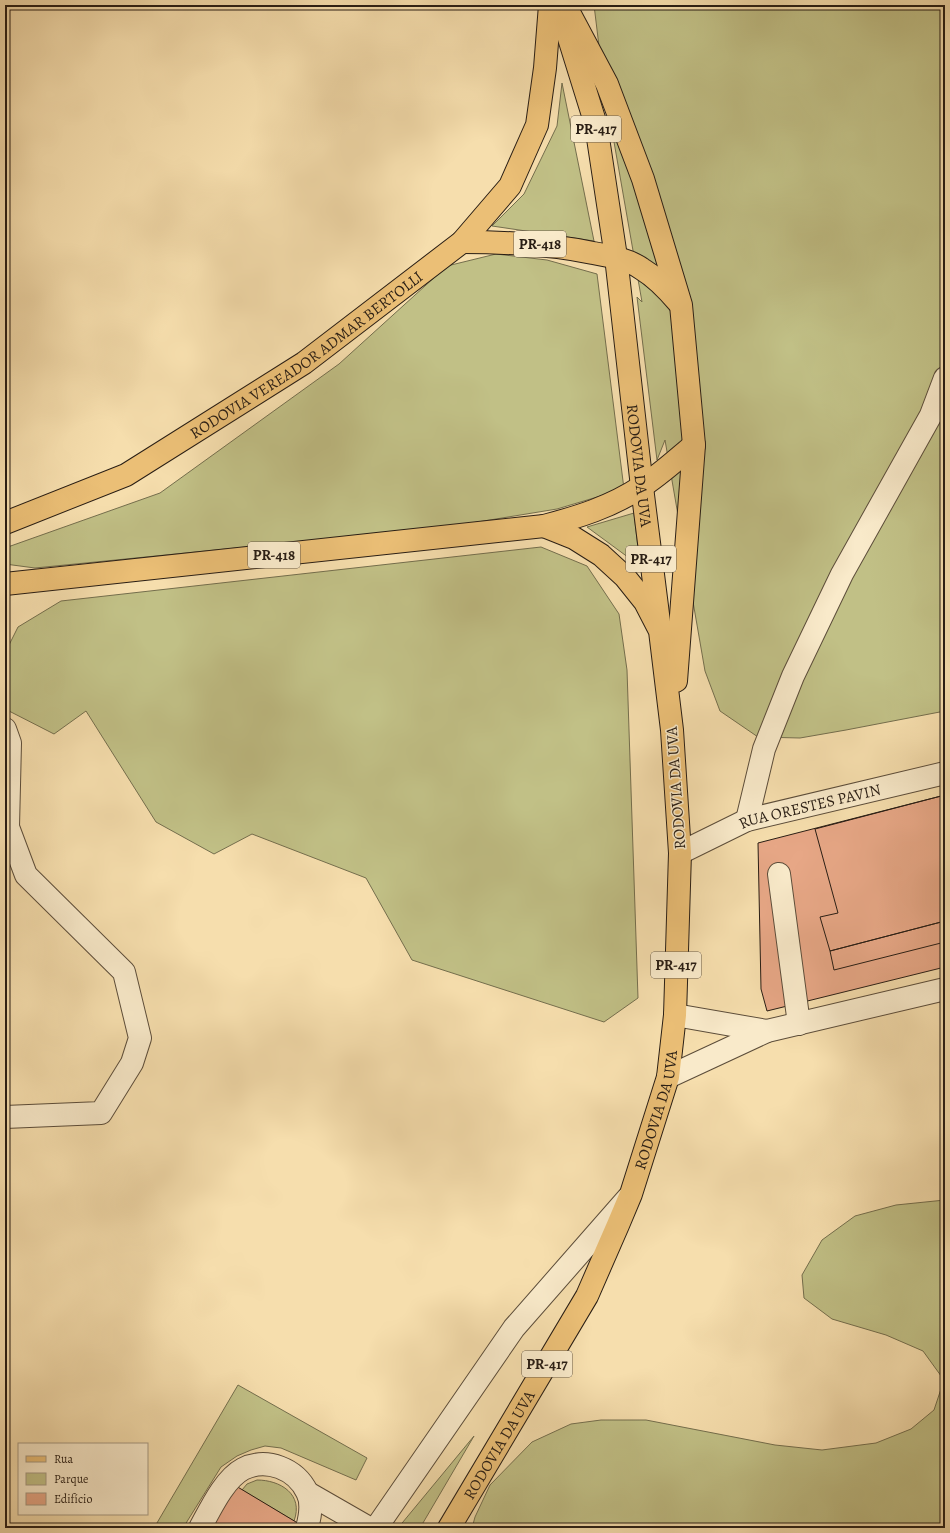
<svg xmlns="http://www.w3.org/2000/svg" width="950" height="1533" font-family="Alegreya,serif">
<rect width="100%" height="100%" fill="#f6dead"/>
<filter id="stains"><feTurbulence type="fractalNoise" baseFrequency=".005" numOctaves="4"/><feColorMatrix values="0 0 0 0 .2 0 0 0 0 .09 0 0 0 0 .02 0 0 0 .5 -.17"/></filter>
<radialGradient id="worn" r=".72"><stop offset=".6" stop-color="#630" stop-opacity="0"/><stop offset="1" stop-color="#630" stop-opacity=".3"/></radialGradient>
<!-- green -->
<path fill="#c1c086" stroke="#746e4d" d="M594,5H945V711L846,730L800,738L758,737L720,711L705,671L665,440L657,460L637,297L642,302L603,79Z
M562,83L594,241L492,226L524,194L557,126Z
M496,254L547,260L597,274L624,489L557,509L447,527L35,568L5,564V548L160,493L339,364L447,266Z
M634,513L640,566L587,527Z
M541,547L587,566L619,614L627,670L638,998L604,1022L412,960L366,878L252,834L214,854L156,822L86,711L54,734L9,711L5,690V653L18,627L61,601Z
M945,1200V1528H472L475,1517L490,1485L532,1442L571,1424L601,1420H646L775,1445L822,1450L876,1443L911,1429L934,1410L944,1380L923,1351L886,1335L832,1319L804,1298L802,1275L822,1240L855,1216L896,1205Z
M238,1385L367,1458L356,1480L281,1448L265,1446L251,1450L237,1456L221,1467L183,1528H154Z
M474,1436L420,1528H398Z
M257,1480C280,1480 304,1494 294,1521L242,1490L247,1484Z"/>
<!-- building -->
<path fill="#e7a786" stroke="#281d14" d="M945,795V921L830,951L820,917L838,913L815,829Z
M945,795V967L767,1011L761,989L758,843Z
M945,921V942L834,970L830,951Z
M236,1486L301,1525L299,1528H211Z"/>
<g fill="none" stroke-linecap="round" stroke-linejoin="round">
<defs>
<g id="minor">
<path d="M5,729L10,743L8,827L26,875L124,972L140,1038L132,1063L101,1113L5,1117"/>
<path d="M747,820L764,749L793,676L842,574L931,415L945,378"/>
<path id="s1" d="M680,853L747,820L945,773"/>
<path d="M779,874L799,1024"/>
<path d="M675,1015L767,1031"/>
<path d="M668,1077L767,1031L945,989"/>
<path d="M308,1493L369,1528"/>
<path d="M200,1528C210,1510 224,1479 243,1469C267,1457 296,1469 307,1492C313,1503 310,1517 307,1528"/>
<path d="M376,1528L514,1328L628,1198"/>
</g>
<g id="major">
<path id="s2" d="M559,6L596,125L616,257L642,487L660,630"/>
</g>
<g id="highway">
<path d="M565,5L607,84L643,179L681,305L694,445L676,681"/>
<path d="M462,242C507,242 550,244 593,253C610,256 628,259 642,269C657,278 667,289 678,302"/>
<path id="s3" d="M5,523L126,475L304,363L462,242L510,186L537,125L545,68L550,5"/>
<path d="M5,584L544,526C578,517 611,507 641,487C660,475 677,459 694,445"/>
<path id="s4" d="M449,1528L587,1296L618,1225L631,1194L668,1077L675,1015L680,853L672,730L660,631L645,602L625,577L601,555L574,538L544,526"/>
</g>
</defs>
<!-- minor casing -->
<use href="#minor" stroke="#5c4d3a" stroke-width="24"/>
<!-- major casing -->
<use href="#major" stroke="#281d14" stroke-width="24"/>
<!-- highway casing -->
<use href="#highway" stroke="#281d14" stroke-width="24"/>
<!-- minor -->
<use href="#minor" stroke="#f9eaca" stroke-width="22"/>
<!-- major -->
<use href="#major" stroke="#ebbf76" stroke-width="22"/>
<!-- highway -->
<use href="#highway" stroke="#ebbf76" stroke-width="22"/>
</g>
<g text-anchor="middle" stroke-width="3" stroke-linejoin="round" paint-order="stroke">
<!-- shield labels -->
<g fill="#f9eaca" stroke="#675a4b" stroke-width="1">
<rect x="571" y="116" width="50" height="26" rx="3"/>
<rect x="514" y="231" width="52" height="26" rx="3"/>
<rect x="248" y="542" width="52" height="26" rx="3"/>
<rect x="626" y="546" width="50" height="26" rx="3"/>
<rect x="651" y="952" width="50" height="26" rx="3"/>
<rect x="522" y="1351" width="50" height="26" rx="3"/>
</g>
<g font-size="15" font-weight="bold" fill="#281d14">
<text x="596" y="134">PR-417</text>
<text x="540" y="249">PR-418</text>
<text x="274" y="560">PR-418</text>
<text x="651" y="564">PR-417</text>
<text x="676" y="970">PR-417</text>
<text x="547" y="1369">PR-417</text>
</g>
<!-- street labels -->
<g font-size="16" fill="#281d14" stroke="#f9eaca">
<text dy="6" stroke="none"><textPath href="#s3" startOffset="347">RODOVIA VEREADOR ADMAR BERTOLLI</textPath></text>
<text dy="6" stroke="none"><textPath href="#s2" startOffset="468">RODOVIA DA UVA</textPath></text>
<text transform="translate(675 788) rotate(-94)" y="6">RODOVIA DA UVA</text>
<text dy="6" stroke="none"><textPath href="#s1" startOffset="139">RUA ORESTES PAVIN</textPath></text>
<text dy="6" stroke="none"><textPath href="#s4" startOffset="469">RODOVIA DA UVA</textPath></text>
<text dy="6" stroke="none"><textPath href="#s4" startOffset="97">RODOVIA DA UVA</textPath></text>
</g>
</g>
<!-- margin -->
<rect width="950" height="1533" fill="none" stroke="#f6dead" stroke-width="20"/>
<rect x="6" y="6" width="938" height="1521" fill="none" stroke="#281d14" stroke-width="2"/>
<rect x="10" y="10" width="930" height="1513" fill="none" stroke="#281d14"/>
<!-- legend -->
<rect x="18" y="1443" width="130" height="72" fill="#f9eaca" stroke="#a59881"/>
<rect x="26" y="1456" width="20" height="6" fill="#ebbf76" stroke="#a59881"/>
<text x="54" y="1463" font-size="12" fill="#281d14">Rua</text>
<rect x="26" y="1473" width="20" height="12" fill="#c1c086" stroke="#a59881"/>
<text x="54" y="1483" font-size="12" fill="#281d14">Parque</text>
<rect x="26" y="1493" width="20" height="12" fill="#e7a786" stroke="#a59881"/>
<text x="54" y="1503" font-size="12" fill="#281d14">Edifício</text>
<rect width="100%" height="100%" filter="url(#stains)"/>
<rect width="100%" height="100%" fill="url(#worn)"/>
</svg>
